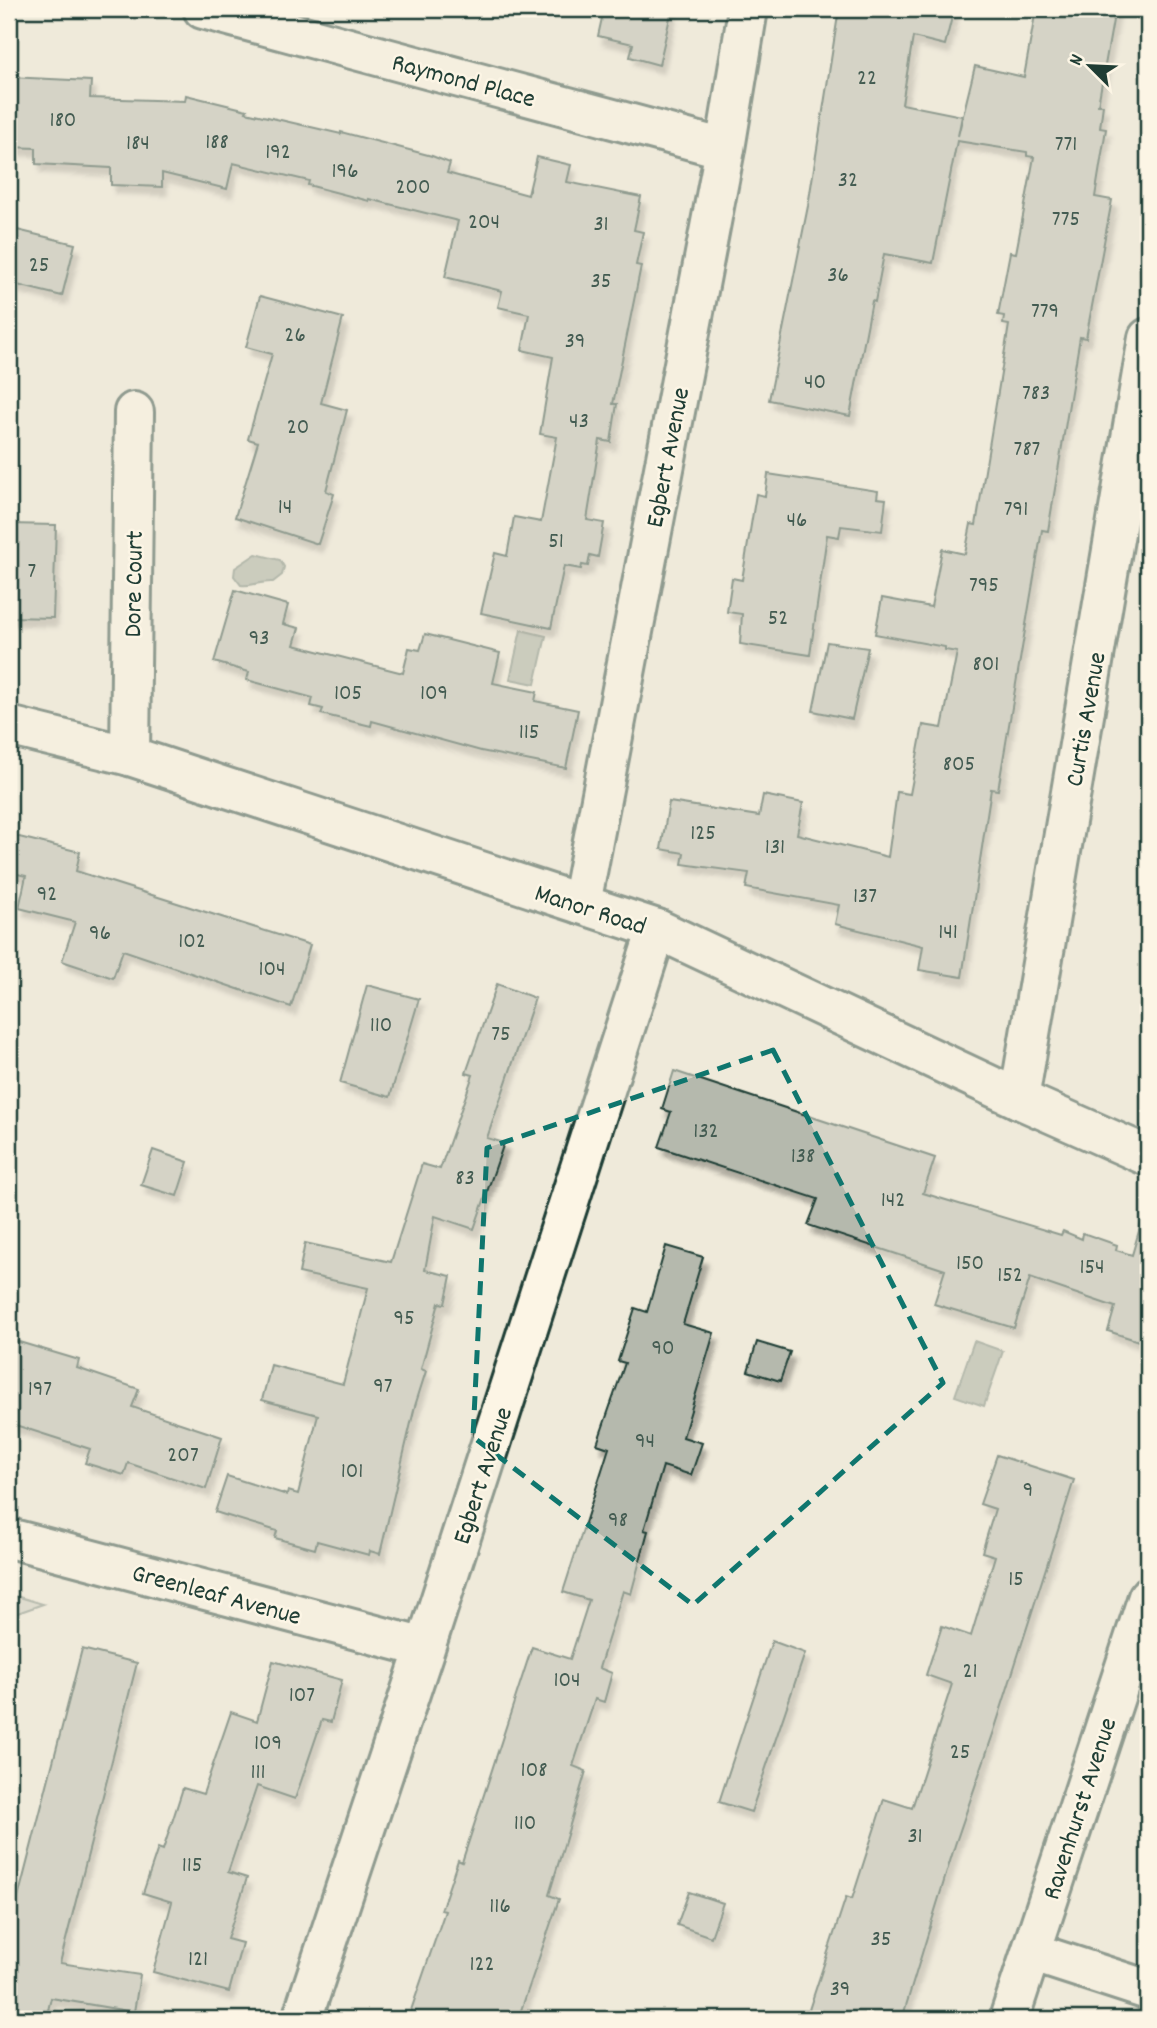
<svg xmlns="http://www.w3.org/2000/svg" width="1157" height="2028" font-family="Dekko,sans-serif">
<defs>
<filter id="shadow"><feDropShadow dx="4.5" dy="8" stdDeviation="2" flood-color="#0004"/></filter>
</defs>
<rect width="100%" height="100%" fill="#efeada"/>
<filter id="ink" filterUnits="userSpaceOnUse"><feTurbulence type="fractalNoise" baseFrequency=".0143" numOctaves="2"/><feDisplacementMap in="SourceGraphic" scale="14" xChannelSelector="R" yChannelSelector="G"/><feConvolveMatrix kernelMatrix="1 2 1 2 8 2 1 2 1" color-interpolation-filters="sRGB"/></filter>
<g filter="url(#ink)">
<!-- green -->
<path fill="#cccdbf" stroke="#76857a" stroke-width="2" d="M9,1594L43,1604L9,1616Z"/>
<!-- water -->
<path fill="#9fa89a" stroke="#6c7d71" stroke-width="2" d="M256,554L280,560L284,567L282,575L273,582C261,581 250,587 241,585L234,576L235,568Z
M521,630L546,636L535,684L510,679Z
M974,1341L1003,1351L984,1406L955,1396Z"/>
<!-- building -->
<path fill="#b5b9ad" stroke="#1f3d34" stroke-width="2" filter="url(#shadow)" d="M604,9H672L659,65L630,57L633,44L598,36Z
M839,9H954L945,45L913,37L902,104L962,116L958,136L975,66L1024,77L1036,9H1115L1098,105H1103L1100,128L1106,129L1095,197L1112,200L1086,338L1080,337L1048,531L1042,530L998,790L991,789L962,977L919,970L923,946L835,924L839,905L746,888L749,873L682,864L684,853L661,849L669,802L759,816L763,795L803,803L797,834L888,857L897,792L910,794L923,725L942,728L957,652L945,650V647L875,634L882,598L931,607L942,549L965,554L971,524L976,525L1009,325L1003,324L1004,316L998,315L1010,252L1016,253L1034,157L1027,156V152L957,141L933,263L884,254L875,302L872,301L850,416L769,400L808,206Z
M9,77L91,81L90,98L185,101L186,95L247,110L246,112L341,134V132L432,156L450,163L447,173L528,195L537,157L571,165L567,182L641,197L634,230L643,232L636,265L641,266L613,404H617L611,442L600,440L587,520L604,523L598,557L590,555L588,566L582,565L581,569L564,566L551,628L481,613L495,553L507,556L514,517L541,522L557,437L540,434L553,357L522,350L529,314L498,307L502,291L445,277L458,221L369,199V201L308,185L309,181L233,163L227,189L162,173V187L111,185V168L36,164V148L9,147Z
M9,228L75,244L62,296L9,283Z
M260,296L343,318L321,403L347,410L326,491L334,494L318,544L235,517L258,442L248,439L272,354L246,347Z
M768,474L878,491L877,498L886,499L882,531L841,526L839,537L827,535L810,655L740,644L742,614L727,612L732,578L742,580L756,494L765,496Z
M9,524L56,525L53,618L9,617Z
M235,590L288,605L283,624L299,628L294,645L403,673L409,648L420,650L425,634L500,653L493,683L537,692L535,701L578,710L566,768L481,751L372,721L371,726L321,714L323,709L311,706L313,698L247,680L249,672L214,662Z
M827,642L868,648L852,719L813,711Z
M15,836L80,852L76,871L310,945L291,1007L123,950L113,978L62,961L75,922L19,908L26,876L9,872Z
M497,984L535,998L487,1138L504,1143L474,1229L435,1216L425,1270L451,1276L445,1304L439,1303L421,1369L426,1371L415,1406L380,1554L370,1551L369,1555L317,1541L315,1549L275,1538L277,1531L215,1512L227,1476L287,1495L288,1491L298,1494L318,1415L262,1400L271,1365L343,1384L368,1288L299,1273L305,1243L391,1262L422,1164L440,1169L473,1075L466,1073Z
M367,985L419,999L390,1097L340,1083Z
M674,1071L935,1158L923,1193L1061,1235L1063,1231L1082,1239L1083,1233L1117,1245L1116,1250L1132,1255L1141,1224L1148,1226V1344L1108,1331L1115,1307L1030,1278L1014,1328L934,1304L945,1270L808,1225L818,1199L659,1147L671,1112L662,1109Z
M153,1150L188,1162L177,1196L141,1185Z
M666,1246L703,1257L683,1324L714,1333L683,1437L702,1443L691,1475L663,1466L644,1530L648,1531L631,1594L623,1591L599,1668L612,1673L604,1702L595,1699L573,1766L586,1771L549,1895L559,1899L538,1961L518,2019H408L445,1911L441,1910L458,1860L462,1862L532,1647L570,1659L589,1600L563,1592L609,1448L597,1444L625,1363L618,1361L635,1308L647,1312Z
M9,1339L79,1360L77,1368L139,1389L132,1407L222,1437L206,1489L128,1463L124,1475L85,1463L90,1449L9,1423Z
M757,1342L790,1352L780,1381L748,1371Z
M997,1455L1074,1480L994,1731L955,1845L902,2019H806L846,1897L852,1899L884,1799L912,1808L952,1684L926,1675L942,1626L971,1636L995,1556L982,1552L995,1509L980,1504Z
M772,1641L805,1653L751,1812L719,1802Z
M82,1649L137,1663L60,1963L140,1975L134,2012L51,1998L46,2019H9V1933Z
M273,1661L342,1680L331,1722L322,1720L295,1799L257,1786L228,1872L247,1878L227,1939L242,1943L229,1992L153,1972L172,1902L143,1893L158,1848L163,1850L183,1788L203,1794L231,1712L257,1721Z
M689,1892L723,1903L711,1937L677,1925Z"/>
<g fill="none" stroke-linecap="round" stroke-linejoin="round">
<defs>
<path id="street" d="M203,9L725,149
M130,756L134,412
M581,904L725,149L748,9
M1019,1099L1148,338
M9,1538L425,1648
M1031,1952L1148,1990
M302,2019L425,1648L657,929
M1009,2019L1148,1597"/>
<path id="secondary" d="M9,726L130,756L657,929L1019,1099L1148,1156"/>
</defs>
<!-- street casing -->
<use href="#street" stroke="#1f3d34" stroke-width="44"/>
<!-- secondary casing -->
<use href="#secondary" stroke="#1f3d34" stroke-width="44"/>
<!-- street -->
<use href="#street" stroke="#fcf5e5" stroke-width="38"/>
<!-- secondary -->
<use href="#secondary" stroke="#fcf5e5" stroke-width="38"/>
</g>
</g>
<!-- marked area -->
<path d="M0 0H1157V2028H0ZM773,1050L943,1383L693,1605L473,1437L487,1148Z" fill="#efeada" fill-opacity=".55" fill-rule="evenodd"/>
<path fill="none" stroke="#0f766e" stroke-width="5" stroke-dasharray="14 9" stroke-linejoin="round" d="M773,1050L943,1383L693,1605L473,1437L487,1148Z"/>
<g text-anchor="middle" stroke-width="5" stroke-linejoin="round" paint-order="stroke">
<!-- number labels -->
<g font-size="23" fill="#445c52">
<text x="867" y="84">22</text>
<text x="63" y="126">180</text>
<text x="217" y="148">188</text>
<text x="138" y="149">184</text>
<text x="1066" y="150">771</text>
<text x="278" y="158">192</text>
<text x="345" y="177">196</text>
<text x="848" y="186">32</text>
<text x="413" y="193">200</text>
<text x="1066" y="225">775</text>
<text x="484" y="228">204</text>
<text x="601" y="230">31</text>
<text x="39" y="271">25</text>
<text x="838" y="281">36</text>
<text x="601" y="287">35</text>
<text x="1045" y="317">779</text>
<text x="295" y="341">26</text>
<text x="575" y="347">39</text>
<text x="815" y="388">40</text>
<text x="1036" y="399">783</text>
<text x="579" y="427">43</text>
<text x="298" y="433">20</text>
<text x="1027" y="455">787</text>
<text x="285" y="513">14</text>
<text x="1016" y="515">791</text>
<text x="797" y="526">46</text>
<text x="556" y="547">51</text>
<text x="32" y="577">7</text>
<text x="984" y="591">795</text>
<text x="778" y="624">52</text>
<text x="259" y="644">93</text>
<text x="986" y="670">801</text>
<text x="348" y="699">105</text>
<text x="434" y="699">109</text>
<text x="529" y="738">115</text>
<text x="959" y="770">805</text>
<text x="703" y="839">125</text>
<text x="775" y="853">131</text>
<text x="47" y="900">92</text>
<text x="865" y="902">137</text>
<text x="948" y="938">141</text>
<text x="100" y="939">96</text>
<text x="192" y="947">102</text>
<text x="272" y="975">104</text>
<text x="381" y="1031">110</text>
<text x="501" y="1040">75</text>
<text x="706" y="1137">132</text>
<text x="803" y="1162">138</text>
<text x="465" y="1184">83</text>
<text x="893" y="1206">142</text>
<text x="970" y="1269">150</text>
<text x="1092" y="1273">154</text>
<text x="1010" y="1281">152</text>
<text x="404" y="1324">95</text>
<text x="663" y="1354">90</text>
<text x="383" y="1392">97</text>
<text x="40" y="1395">197</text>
<text x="645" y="1447">94</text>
<text x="183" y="1461">207</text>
<text x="352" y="1477">101</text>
<text x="1028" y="1496">9</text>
<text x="618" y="1526">98</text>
<text x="1016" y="1585">15</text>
<text x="970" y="1677">21</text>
<text x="567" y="1686">104</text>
<text x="302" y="1701">107</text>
<text x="268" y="1749">109</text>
<text x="960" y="1758">25</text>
<text x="534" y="1776">108</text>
<text x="258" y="1778">111</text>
<text x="525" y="1829">110</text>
<text x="915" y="1842">31</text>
<text x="192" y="1871">115</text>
<text x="500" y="1912">116</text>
<text x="881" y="1945">35</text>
<text x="198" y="1965">121</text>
<text x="482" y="1970">122</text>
<text x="840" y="1995">39</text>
</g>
<!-- street labels -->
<g font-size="26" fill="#1f3d34" stroke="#fcf5e5">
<text transform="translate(464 79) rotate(15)" y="9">Raymond Place</text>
<text transform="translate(666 457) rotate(-79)" y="9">Egbert Avenue</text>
<text transform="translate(132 584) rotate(-89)" y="9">Dore Court</text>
<text transform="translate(1084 719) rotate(-80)" y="9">Curtis Avenue</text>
<text transform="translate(591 908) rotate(18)" y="9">Manor Road</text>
<text transform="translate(481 1475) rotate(-72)" y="9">Egbert Avenue</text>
<text transform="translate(217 1593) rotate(15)" y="9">Greenleaf Avenue</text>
<text transform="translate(1078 1808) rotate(-72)" y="9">Ravenhurst Avenue</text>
</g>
</g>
<!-- margin -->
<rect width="1157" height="2028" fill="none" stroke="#fcf5e5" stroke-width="35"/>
<rect x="18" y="18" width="1122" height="1993" fill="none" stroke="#1f3d34" stroke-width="2.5" filter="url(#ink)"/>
<!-- north arrow -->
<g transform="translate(1090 66) rotate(294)" stroke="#fcf5e5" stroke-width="5" paint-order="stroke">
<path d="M0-5L12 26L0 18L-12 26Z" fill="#1f3d34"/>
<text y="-10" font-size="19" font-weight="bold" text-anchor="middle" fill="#1f3d34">N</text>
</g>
</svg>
